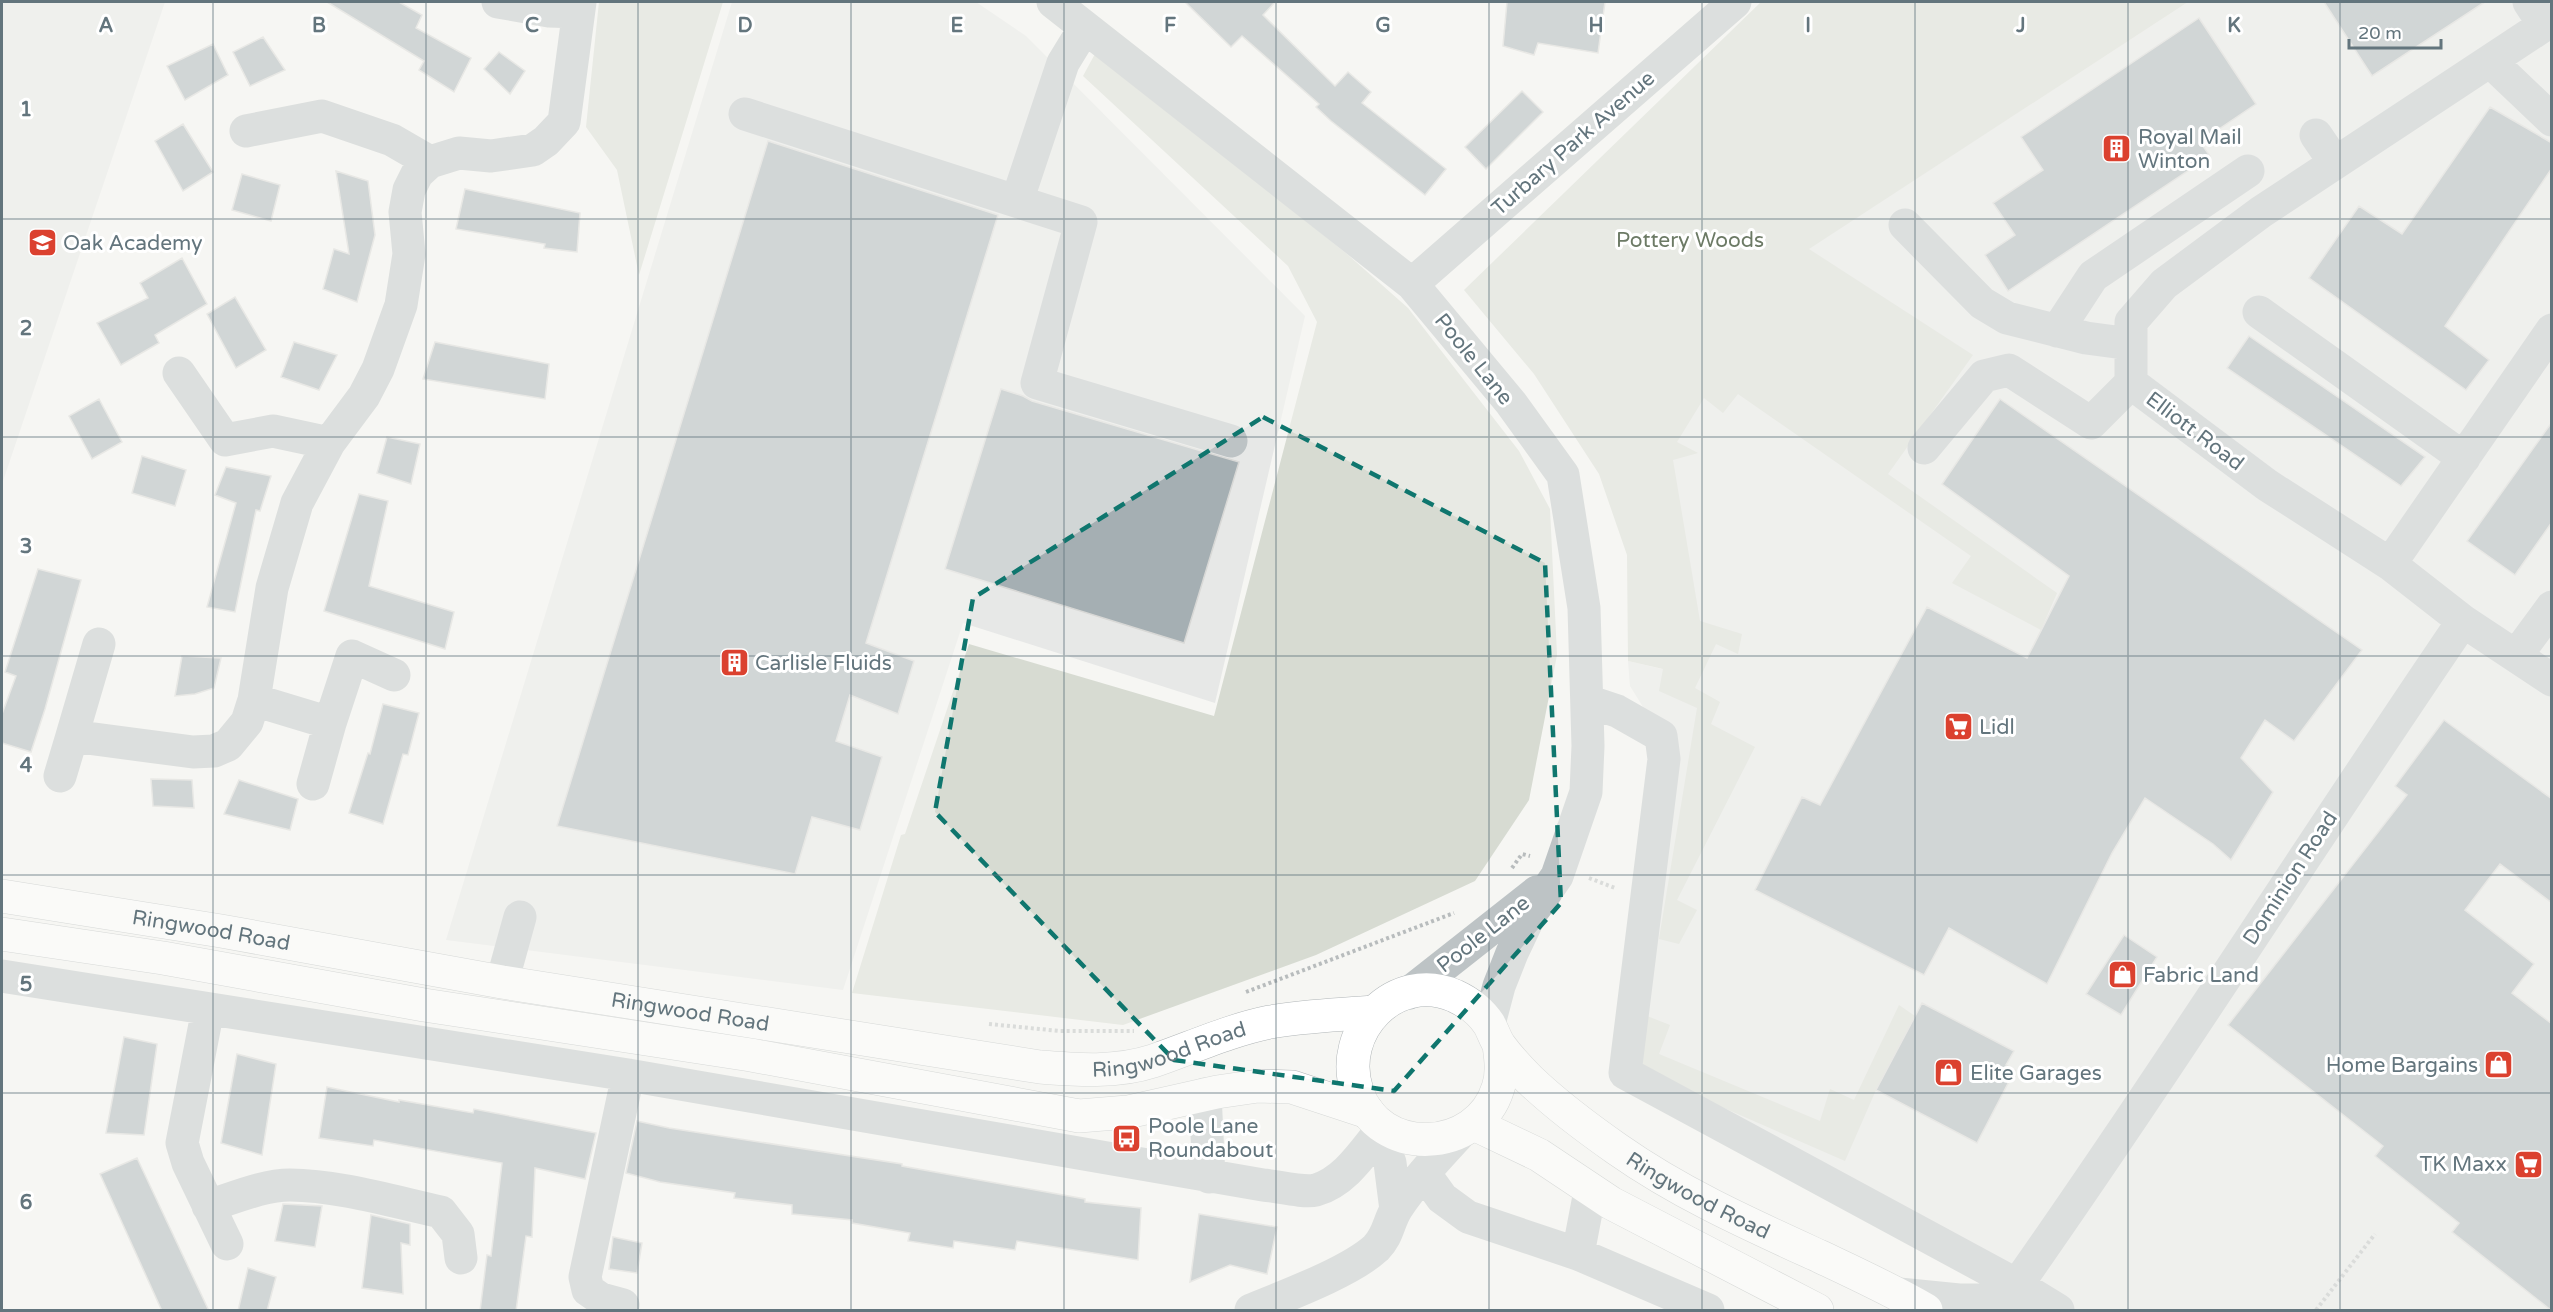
<svg xmlns="http://www.w3.org/2000/svg" width="2553" height="1312" font-family="'Varela Round',sans-serif">
<rect width="100%" height="100%" fill="#f6f6f3"/>
<!-- built -->
<path fill="#e7e8e7" d="M2,2H165L2,484Z
M732,2H976L1026,36L1305,316L1215,703L963,623L843,990L446,940Z
M2188,2H2551V1310H2058L1625,1073L1661,736L1630,686L1628,661L1662,669L1634,413L1687,358L1972,355L1808,249Z"/>
<!-- green -->
<path fill="#d7dbd2" d="M599,2H723L639,275L617,170L586,127Z
M1761,2H2188L1809,249L1973,355L1888,474L2057,593L2041,630L1952,583L1971,556L1738,394L1723,413L1704,398L1677,442L1698,453L1673,460L1700,621L1742,634L1738,654L1716,644L1695,688L1720,702L1711,724L1755,747L1677,900L1697,910L1679,944L1659,939L1697,708L1659,691L1663,669L1628,661L1627,555L1599,474L1534,374L1464,290Z
M1096,52L1347,254L1408,308L1519,451L1550,509L1557,655L1529,800L1475,881L1316,955L1123,1025L852,993L901,835L905,834L969,644L1214,716L1317,322L1288,266L1083,76Z
M1899,1005L1915,1016L1876,1090L1845,1161L1644,1073L1640,1051L1647,1016L1670,1025L1659,1054L1820,1121L1830,1089L1854,1100Z"/>
<!-- building -->
<path fill="#a5afb3" stroke="#d8d8d6" stroke-width="1.5" d="M327,2H399L422,15L416,28L471,58L454,92L419,70L424,61Z
M1185,2H1275L1263,15L1335,86L1348,72L1371,92L1362,103L1446,169L1425,195L1331,121L1316,107L1319,104L1242,36L1231,47Z
M1507,2H1605L1598,53L1538,43L1534,55L1503,46Z
M2324,2H2485L2372,76Z
M2199,18L2256,104L2200,142L2210,156L2008,291L1985,255L2015,235L1993,203L2043,170L2021,137Z
M263,37L285,70L250,86L233,52Z
M213,44L228,75L185,100L167,66Z
M499,52L525,71L510,94L484,69Z
M1522,91L1543,112L1486,169L1465,147Z
M2490,107L2552,143V168L2445,326L2489,360L2466,390L2309,278L2359,206L2402,234Z
M183,124L213,172L183,191L155,141Z
M768,141L998,215L866,643L914,661L898,714L850,695L836,741L882,757L860,830L812,817L795,874L557,826Z
M336,171L368,181L375,235L357,302L323,289L334,249L349,254Z
M242,174L280,185L271,221L232,210Z
M465,189L580,213L577,252L544,248L545,244L456,229Z
M182,258L207,304L155,335L159,343L121,365L97,323L148,298L140,283Z
M235,297L266,350L236,368L207,314Z
M2249,336L2425,457L2401,486L2227,368Z
M294,342L337,355L319,390L281,377Z
M435,342L549,364L545,399L423,379Z
M1001,389L1023,396L1032,401L1239,462L1184,643L945,569Z
M99,399L122,442L92,459L69,416Z
M2000,399L2362,650L2294,741L2265,720L2241,758L2273,792L2231,860L2213,844L2145,798L2112,853L2047,984L1949,928L1924,975L1755,890L1802,797L1820,805L1927,607L2027,658L2069,576L1942,484Z
M2552,422V522L2515,575L2467,541Z
M387,437L420,444L411,484L377,473Z
M142,456L186,470L175,506L132,493Z
M226,467L271,476L260,511L256,510L235,612L207,607L236,503L215,495Z
M359,494L388,501L369,586L454,612L445,649L324,611Z
M38,569L81,580L45,709L31,752L2,743V714L16,676L5,672Z
M182,656L221,658L214,688L195,694L175,696Z
M383,704L419,713L408,755L403,754L383,824L349,813L368,753L370,754Z
M2444,720L2552,799V903L2500,864L2465,910L2534,964L2512,993L2552,1024V1311L2452,1232L2459,1223L2375,1156L2383,1146L2228,1025L2407,795L2395,786Z
M151,779L192,780L194,808L153,806Z
M239,780L298,799L290,830L224,814Z
M2124,935L2157,957L2121,1015L2086,994Z
M1922,1003L2014,1051L2006,1065L2015,1070L1977,1143L1876,1090Z
M124,1037L157,1044L144,1135L106,1133Z
M237,1054L276,1064L262,1155L221,1143Z
M327,1087L399,1102V1100L473,1113L474,1109L596,1133L585,1179L535,1168L532,1237L526,1236L516,1311H480L487,1255L491,1256L502,1163L374,1140L373,1146L319,1138Z
M637,1121L669,1128L902,1164V1166L1085,1199V1202L1141,1208L1138,1260L1017,1241L1015,1250L954,1241L953,1248L908,1241L910,1233L852,1223V1220L792,1214V1205L734,1198L735,1193L660,1182L626,1173Z
M137,1158L209,1311H162L100,1174Z
M283,1204L322,1206L315,1247L275,1241Z
M1199,1214L1277,1227L1267,1274L1230,1265L1190,1282Z
M371,1215L410,1224V1245L401,1243L403,1294L362,1288Z
M613,1237L642,1243L637,1273L609,1269Z
M248,1268L276,1277L267,1311H238Z"/>
<g fill="none" stroke-linecap="round" stroke-linejoin="round">
<defs>
<g id="highway">
<path id="s1" d="M2,896L221,931L502,982L1040,1067C1078,1070 1116,1073 1153,1061C1191,1048 1230,1030 1270,1022C1304,1016 1340,1015 1374,1012"/>
<path d="M2,934L163,958L424,1005L751,1055L1079,1116L1128,1112L1217,1092L1258,1086L1292,1087L1368,1112"/>
<path id="s2" d="M1499,1045C1501,1059 1503,1074 1498,1088C1478,1154 1378,1158 1357,1091C1337,1031 1395,970 1455,996C1468,1002 1481,1012 1489,1024C1493,1031 1495,1039 1500,1046C1508,1057 1519,1069 1529,1079C1555,1104 1587,1128 1617,1149C1681,1194 1751,1225 1821,1257C1857,1274 1892,1290 1926,1310"/>
<path d="M1474,1124L1539,1155L1611,1203L1817,1310"/>
</g>
</defs>
<!-- highway casing -->
<use href="#highway" stroke="#b1b6b8" stroke-width="34"/>
<!-- path -->
<path stroke="#b8bcbd" stroke-width="4" stroke-dasharray="3 3" stroke-linecap="butt" d="M1512,868L1522,854L1530,856
M1589,878L1615,888
M1246,992L1454,913
M989,1024L1060,1031H1134
M2316,1310L2375,1234"/>
<!-- minor -->
<path stroke="#bdc3c5" stroke-width="33" d="M498,2L549,11L578,12
M1053,2L1412,284L1511,403L1563,475L1584,608L1588,746L1586,792L1557,876L1530,915L1512,953L1499,986L1489,1024
M2529,2L2544,25
M2552,20L2261,212L2164,284L2131,322V383L2267,485L2390,564L2463,621L2552,680
M2490,61L2552,120
M745,114L1081,222L1037,383L1231,441
M246,131L322,116L392,140L430,162
M2316,135L2335,163
M1017,201L1063,63L1085,27
M1905,225L1982,303L2007,318L2086,338L2131,344
M1412,284L1735,2
M2259,312L2464,458
M2057,331L2093,276L2248,171
M179,373L225,440L273,431L329,443
M1924,448L1984,376L2009,370L2091,423L2131,383
M2390,564L2552,330
M2516,656L2552,607
M254,700L330,723L313,784
M1587,701L1617,711L1661,736L1664,759L1625,1073L2017,1285L2058,1310
M330,723L352,656L394,675
M72,736L99,644
M60,776L72,736L193,752L214,751L228,745L247,722L254,700L272,588L297,503L329,443L364,396L378,369L401,305L409,254L405,212L409,190L417,174L430,162L459,153L491,156L533,150L546,141L564,122L580,2
M2,976L628,1075L1263,1185C1276,1186 1304,1193 1316,1190C1344,1182 1362,1154 1379,1133
M502,982L520,917
M1409,993L1537,892
M208,1009L182,1143L188,1163L227,1244
M1205,1094L1209,1177
M1379,1124V1133L1390,1163L1396,1210
M1424,1173L1442,1198L1468,1217L1578,1254L1708,1310
M208,1206C234,1198 263,1185 290,1185C337,1185 395,1202 441,1212L458,1234L461,1258
M1578,1254L1590,1191
M1899,1294L1959,1300H1981L2017,1285
M623,1305L601,1299L588,1290L585,1277L628,1075
M1251,1310C1285,1296 1350,1272 1376,1248C1389,1235 1388,1222 1397,1208C1415,1181 1438,1157 1460,1133
M2012,1310L2017,1285C2170,1067 2313,841 2463,621"/>
<!-- highway -->
<use href="#highway" stroke="#fff" stroke-width="33"/>
</g>
<!-- marked area -->
<path d="M0 0H2553V1312H0ZM1263,417L1545,563L1561,903L1394,1091L1174,1060L935,812L973,598Z" fill="#f6f6f3" fill-opacity=".55" fill-rule="evenodd"/>
<path fill="none" stroke="#0f766e" stroke-width="4.5" stroke-dasharray="12 8" stroke-linejoin="round" d="M1263,417L1545,563L1561,903L1394,1091L1174,1060L935,812L973,598Z"/>
<!-- grid -->
<path fill="none" stroke="#63757d" stroke-width="1.5" stroke-opacity="0.55" d="M213,2V1310M426,2V1310M638,2V1310M851,2V1310M1064,2V1310M1276,2V1310M1489,2V1310M1702,2V1310M1915,2V1310M2128,2V1310M2340,2V1310M2,219H2552M2,437H2552M2,656H2552M2,875H2552M2,1093H2552"/>
<!-- icons -->
<defs>
<symbol id="building-square" viewBox="-11 -11 22 22"><rect x="-9" y="-9" width="18" height="18" rx="4" fill="#db412f" stroke="#fff"/><path d="M-4-6H4V6H1V3H-1V6H-4ZM-2.5-4.3h1.7v1.8h-1.7ZM.8-4.3h1.7v1.8H.8ZM-2.5-1h1.7V.8h-1.7ZM.8-1h1.7V.8H.8Z" fill="#fff"/></symbol>
<symbol id="school-square" viewBox="-11 -11 22 22"><rect x="-9" y="-9" width="18" height="18" rx="4" fill="#db412f" stroke="#fff"/><path d="M0-5L7-2L0 1L-7-2ZM-4 1L0 2.5L4 1V4Q0 6-4 4Z" fill="#fff"/></symbol>
<symbol id="supermarket-square" viewBox="-11 -11 22 22"><rect x="-9" y="-9" width="18" height="18" rx="4" fill="#db412f" stroke="#fff"/><path d="M-6-5.5h2.5l.6 2H6L4.5 2H-2.5L-4.4-4H-6ZM-1.5 3.2a1.3 1.3 0 1 0 .1 0ZM3 3.2a1.3 1.3 0 1 0 .1 0Z" fill="#fff"/></symbol>
<symbol id="shop-square" viewBox="-11 -11 22 22"><rect x="-9" y="-9" width="18" height="18" rx="4" fill="#db412f" stroke="#fff"/><path d="M-5-2.5h2.3a2.7 3.5 0 0 1 5.4 0H5L5.5 6h-11ZM-1.5-2.5h3a1.5 2.3 0 0 0-3 0Z" fill="#fff"/></symbol>
<symbol id="bus-square" viewBox="-11 -11 22 22"><rect x="-9" y="-9" width="18" height="18" rx="4" fill="#db412f" stroke="#fff"/><path d="M-5-6H5V4H4V6H2V4H-2V6H-4V4H-5ZM-3.5-4V0h7V-4ZM-3.5 1.2v1.5H-2V1.2ZM2 1.2v1.5H3.5V1.2Z" fill="#fff"/></symbol>
</defs>
<g fill-rule="evenodd">
<use href="#building-square" x="2100" y="132" width="33" height="33"/>
<use href="#school-square" x="26" y="226" width="33" height="33"/>
<use href="#building-square" x="718" y="646" width="33" height="33"/>
<use href="#supermarket-square" x="1942" y="710" width="33" height="33"/>
<use href="#shop-square" x="2106" y="958" width="33" height="33"/>
<use href="#shop-square" x="2482" y="1048" width="33" height="33"/>
<use href="#shop-square" x="1932" y="1056" width="33" height="33"/>
<use href="#bus-square" x="1110" y="1122" width="33" height="33"/>
<use href="#supermarket-square" x="2512" y="1148" width="33" height="33"/>
</g>
<g text-anchor="middle" stroke-width="6" stroke-linejoin="round" paint-order="stroke">
<!-- poi labels -->
<g font-size="21" fill="#63757d" stroke="#fff" text-anchor="start">
<text x="2138" y="144">Royal Mail<tspan x="2138" dy="24">Winton</tspan></text>
<text x="63" y="250">Oak Academy</text>
<text x="755" y="670">Carlisle Fluids</text>
<text x="1979" y="734">Lidl</text>
<text x="2143" y="982">Fabric Land</text>
<text x="2478" y="1072" text-anchor="end">Home Bargains</text>
<text x="1970" y="1080">Elite Garages</text>
<text x="1148" y="1133">Poole Lane<tspan x="1148" dy="24">Roundabout</tspan></text>
<text x="2507" y="1171" text-anchor="end">TK Maxx</text>
</g>
<!-- street labels -->
<g font-size="21" fill="#63757d" stroke="#fff">
<text transform="translate(1573 143) rotate(-41)" y="7">Turbary Park Avenue</text>
<text transform="translate(1474 359) rotate(51)" y="7">Poole Lane</text>
<text transform="translate(2195 431) rotate(37)" y="7">Elliott Road</text>
<text transform="translate(2290 878) rotate(-57)" y="7">Dominion Road</text>
<text dy="7" stroke="none"><textPath href="#s1" startOffset="212">Ringwood Road</textPath></text>
<text transform="translate(1483 934) rotate(-38)" y="7">Poole Lane</text>
<text dy="7" stroke="none"><textPath href="#s1" startOffset="698">Ringwood Road</textPath></text>
<text dy="7" stroke="none"><textPath href="#s1" startOffset="1184">Ringwood Road</textPath></text>
<text dy="7" stroke="none"><textPath href="#s2" startOffset="720">Ringwood Road</textPath></text>
</g>
<!-- park labels -->
<g font-size="21" fill="#6c7a65" stroke="#fff">
<text x="1690" y="247">Pottery Woods</text>
</g>
</g>
<g font-size="20" text-anchor="middle" font-weight="bold" fill="#63757d" stroke="#fff" stroke-width="6" stroke-linejoin="round" paint-order="stroke">
<text x="106" y="32">A</text>
<text x="319" y="32">B</text>
<text x="532" y="32">C</text>
<text x="745" y="32">D</text>
<text x="957" y="32">E</text>
<text x="1170" y="32">F</text>
<text x="1383" y="32">G</text>
<text x="1596" y="32">H</text>
<text x="1808" y="32">I</text>
<text x="2021" y="32">J</text>
<text x="2234" y="32">K</text>
<text x="26" y="116">1</text>
<text x="26" y="335">2</text>
<text x="26" y="553">3</text>
<text x="26" y="772">4</text>
<text x="26" y="991">5</text>
<text x="26" y="1209">6</text>
</g>
<!-- border -->
<rect width="2553" height="1312" fill="none" stroke="#63757d" stroke-width="6"/>
<!-- scale -->
<path d="M2349 39v9h92v-9" fill="none" stroke="#63757d" stroke-width="3"/>
<text x="2358" y="39" font-size="18" fill="#63757d" stroke="#ffffff" stroke-width="4.5" paint-order="stroke">20 m</text>
</svg>
